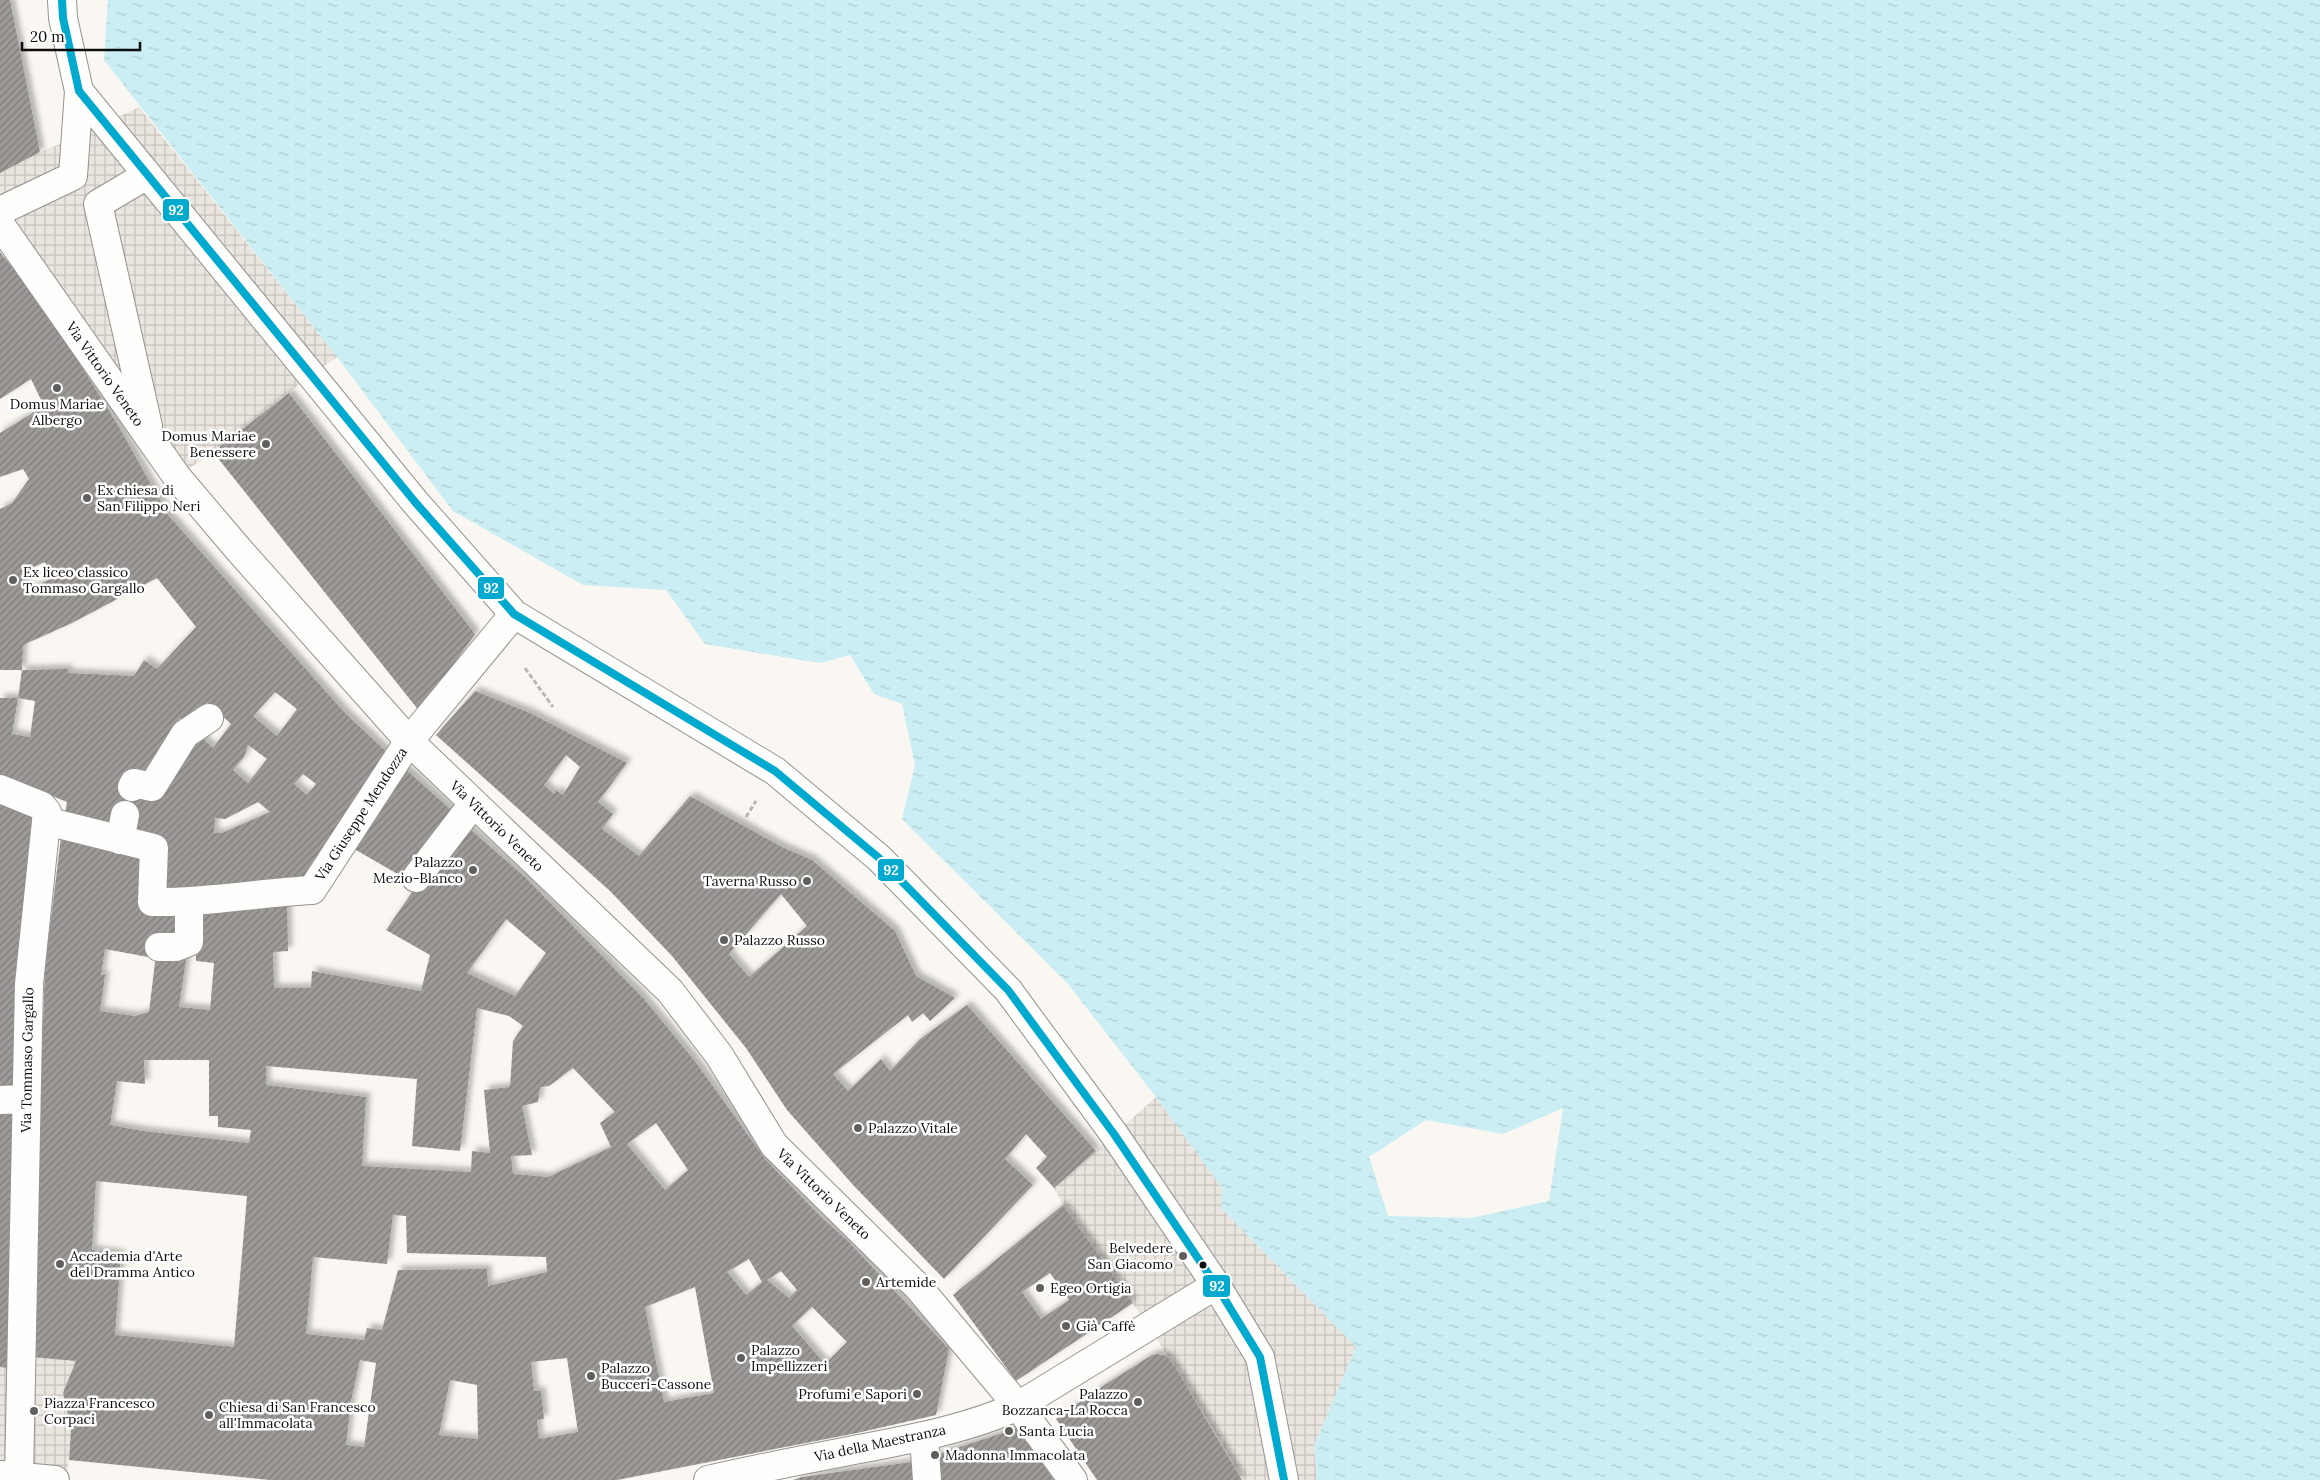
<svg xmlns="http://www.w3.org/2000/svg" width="2320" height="1480" font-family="Lora,serif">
<defs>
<pattern id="plaza-grid" width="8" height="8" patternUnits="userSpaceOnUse" patternTransform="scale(1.25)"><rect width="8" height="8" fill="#eae5de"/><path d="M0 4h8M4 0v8" fill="none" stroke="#c8c3bd"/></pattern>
<pattern id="water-ripples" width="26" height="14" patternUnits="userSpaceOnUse" patternTransform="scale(1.25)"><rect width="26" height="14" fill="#caeef3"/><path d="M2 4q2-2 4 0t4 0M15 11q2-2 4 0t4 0" fill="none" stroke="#accbcf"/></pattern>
<pattern id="building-hatch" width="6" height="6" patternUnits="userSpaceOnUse" patternTransform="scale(1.25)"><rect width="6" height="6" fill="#9d9a98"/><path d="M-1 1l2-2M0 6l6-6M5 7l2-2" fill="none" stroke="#7e7c7a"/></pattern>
<filter id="shadow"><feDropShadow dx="4.5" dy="-4.5" stdDeviation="2.5" flood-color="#0004"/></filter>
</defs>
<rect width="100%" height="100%" fill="#faf7f2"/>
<!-- plaza -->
<path fill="url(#plaza-grid)" d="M139,107L337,357L311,375L213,452L177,477L0,224V173L40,152L75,138Z
M1156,1097L1222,1188L1221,1208L1356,1347L1314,1446L1317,1480H1242L1220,1440L1148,1325L1063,1205L1054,1188Z
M31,1357L76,1361L63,1393L71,1429L67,1480L0,1475V1367Z"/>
<!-- water -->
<path fill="url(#water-ripples)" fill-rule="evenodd" d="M108,0H2320V1480H1317L1314,1446L1356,1347L1221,1208L1222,1188L1156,1097L1068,984L902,819L915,765L902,704L874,694L850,655L820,663L705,644L666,590L583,585L453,511L337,357L104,60ZM1563,1108L1549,1201L1471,1218L1388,1216L1369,1157L1426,1120L1503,1134Z"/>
<!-- building -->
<path fill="url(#building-hatch)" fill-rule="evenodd" filter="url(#shadow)" d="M0,0H10L40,152L0,173Z
M0,252L54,322L119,427L168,515L346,714L391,756L305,884L158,893L163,842L65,813L67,802L0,775V698H18L12,734L30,737L35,701L18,698L22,670L68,669V673L134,676L144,660L157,669L196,627L157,578L72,623L23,645L22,670H0V509L12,503L29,479L23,469L0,477V433L44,406L31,379L0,399ZM45,562L52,578L27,591V570ZM275,692L297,709L277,736L253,716ZM207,702L231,724L213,748L198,734L144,778L180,718L187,725ZM248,745L267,759L248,783L233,770L244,757ZM303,774L316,784L307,795L294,784ZM258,802L270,812L222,833H214L215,818L225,819Z
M289,393L475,634L420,712L213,452Z
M475,691L530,713L627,763L598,802L613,814L602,829L639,856L690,796L782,847L812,860L895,931L916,976L955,998L930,1021L923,1013L912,1022L908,1015L833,1074L848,1091L881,1059L890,1071L920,1039L967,1005L1096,1151L1054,1188L1036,1168L1047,1157L1026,1134L1005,1159L1033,1185L944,1279L854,1186L787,1110L746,1048L672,956L610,891L436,735ZM566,755L580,767L563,795L556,790L554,794L544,785ZM781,894L807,926L749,977L729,954Z
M401,765L459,817L408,880L349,846Z
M0,802L36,818L14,1091L0,1092Z
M465,825L525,877L644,999L694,1060L766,1160L821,1217L847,1240L949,1349L936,1415L857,1433L617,1480H270L69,1460L71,1429L63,1393L76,1361L31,1357L45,967L61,837L148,855L181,915L178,940L151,941L148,957L105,949L101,975H105L100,1011L135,1016L149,1012L156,954L186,960L179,1007L210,1010L214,963L196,961L195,914L287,900L288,951L273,952L274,988H311L312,971L421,991L430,955L386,930L417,885ZM506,919L546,953L515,996L467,973ZM477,1008L509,1016L523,1026L513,1041L510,1087L484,1090L490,1153L472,1151L471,1172L362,1166L366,1097L266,1085V1066L417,1079L412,1146L460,1151ZM144,1060H209V1116H218V1127L251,1130L249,1143L143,1131L110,1125L117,1081L145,1084ZM573,1068L615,1112L600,1123L611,1147L548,1177L513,1174L511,1156L532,1155L522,1106L538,1102L540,1087L549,1086ZM656,1123L688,1170L665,1190L627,1144ZM96,1181L247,1196L234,1347L115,1335L121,1254L92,1250ZM393,1215L406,1216L407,1253L546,1257L547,1272L488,1286L487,1269L398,1270L382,1330L367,1328L364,1340L306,1334L313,1257L387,1264ZM749,1259L762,1282L746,1295L727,1272ZM781,1271L797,1290L789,1298L767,1280ZM695,1287L714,1393L664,1402L645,1307ZM812,1307L847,1342L825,1364L792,1326ZM567,1358L578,1432L539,1439L537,1420L544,1419L541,1391H534L531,1362ZM360,1360L376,1363L364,1447L346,1445L351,1401ZM450,1380L477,1385L478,1439L439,1435Z
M0,1109H16L9,1368L0,1367Z
M1063,1205L1133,1303L1016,1381L953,1295ZM1050,1273L1069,1300L1041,1319L1022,1292Z
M1157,1354L1167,1356L1175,1367L1242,1480H1097L1056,1419L1106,1384L1152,1355Z
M1018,1428L1054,1480H937L935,1455Z
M919,1461L920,1480H793L801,1477Z"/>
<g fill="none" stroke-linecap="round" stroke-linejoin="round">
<defs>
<path id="minor" d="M62,0L63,18L79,91L415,502L514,614L775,771L879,858L1008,990L1114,1134L1216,1285L1260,1357L1284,1480
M147,175L98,204L148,426
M0,211L73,176L79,91
M0,224L177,477L239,550L409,741L670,991L719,1055L774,1145L918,1287L1018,1406L1073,1480
M132,787L134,783L152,787L185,734L209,718
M0,789L42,806L47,812L29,984L19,1477
M46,821L154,848L152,902C206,903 258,893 312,890L409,741L514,614
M120,840L125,815
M416,878L473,804
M159,947H176L189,942V903
M0,1100L26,1099
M924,1437L927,1480
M1,1475L55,1480
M708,1480C755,1469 802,1460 849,1451C906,1440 965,1430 1018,1406L1216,1285"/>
</defs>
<!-- minor casing -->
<use href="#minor" stroke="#949290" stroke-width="30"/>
<!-- path -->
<path stroke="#b8b7b6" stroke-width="3" stroke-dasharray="5 2.5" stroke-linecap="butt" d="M525,668L553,707
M746,817L756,801"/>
<!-- minor -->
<use href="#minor" stroke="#fefefd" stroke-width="28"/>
<defs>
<path id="bus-1" d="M62,0L63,18L79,91L415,502L514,614L775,771L879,858L1008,990L1114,1134L1216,1285L1260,1357L1284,1480"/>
</defs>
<!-- bus-1 casing -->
<use href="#bus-1" stroke="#fff" stroke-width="11"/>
<!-- bus-1 -->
<use href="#bus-1" stroke="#00a9ce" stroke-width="8"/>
</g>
<!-- markers -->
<g fill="#605f5d" stroke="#fff" stroke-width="2">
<circle cx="57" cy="388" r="5"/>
<circle cx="266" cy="444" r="5"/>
<circle cx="87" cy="498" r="5"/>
<circle cx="13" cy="580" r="5"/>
<circle cx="473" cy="870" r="5"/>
<circle cx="807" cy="881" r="5"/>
<circle cx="724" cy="940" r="5"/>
<circle cx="858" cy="1128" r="5"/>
<circle cx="1183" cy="1256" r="5"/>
<circle cx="60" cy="1264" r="5"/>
<circle cx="866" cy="1282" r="5"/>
<circle cx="1040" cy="1288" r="5"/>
<circle cx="1066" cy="1326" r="5"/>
<circle cx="741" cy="1358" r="5"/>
<circle cx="591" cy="1376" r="5"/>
<circle cx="917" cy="1394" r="5"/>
<circle cx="1138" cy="1402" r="5"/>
<circle cx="34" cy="1411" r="5"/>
<circle cx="209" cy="1415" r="5"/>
<circle cx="1009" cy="1431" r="5"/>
<circle cx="935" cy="1455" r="5"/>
</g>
<circle fill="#0d0d0d" stroke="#fff" stroke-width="2" cx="1203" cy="1265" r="4.5"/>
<g text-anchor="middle" stroke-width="5" stroke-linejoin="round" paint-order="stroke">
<!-- street labels -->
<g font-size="14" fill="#0d0d0d" stroke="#fff">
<text transform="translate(105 374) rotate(55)" y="5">Via Vittorio Veneto</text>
<text transform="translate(361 814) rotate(-57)" y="5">Via Giuseppe Mendozza</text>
<text transform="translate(497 826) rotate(44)" y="5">Via Vittorio Veneto</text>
<text transform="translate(27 1060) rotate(-89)" y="5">Via Tommaso Gargallo</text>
<text transform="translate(824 1194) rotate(44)" y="5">Via Vittorio Veneto</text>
<text transform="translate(880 1443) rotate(-12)" y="5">Via della Maestranza</text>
</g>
<!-- poi labels -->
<g font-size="14" fill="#0d0d0d" stroke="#fff" text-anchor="start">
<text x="57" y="409" text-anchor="middle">Domus Mariae<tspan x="57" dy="16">Albergo</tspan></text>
<text x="256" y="441" text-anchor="end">Domus Mariae<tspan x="256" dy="16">Benessere</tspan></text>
<text x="97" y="495">Ex chiesa di<tspan x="97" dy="16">San Filippo Neri</tspan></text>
<text x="23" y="577">Ex liceo classico<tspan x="23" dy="16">Tommaso Gargallo</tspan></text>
<text x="463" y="867" text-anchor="end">Palazzo<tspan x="463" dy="16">Mezio-Blanco</tspan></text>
<text x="797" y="886" text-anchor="end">Taverna Russo</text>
<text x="734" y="945">Palazzo Russo</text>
<text x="868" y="1133">Palazzo Vitale</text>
<text x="1173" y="1253" text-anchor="end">Belvedere<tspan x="1173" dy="16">San Giacomo</tspan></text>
<text x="70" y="1261">Accademia d'Arte<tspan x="70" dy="16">del Dramma Antico</tspan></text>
<text x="876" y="1287">Artemide</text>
<text x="1050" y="1293">Egeo Ortigia</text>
<text x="1076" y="1331">Già Caffè</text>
<text x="751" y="1355">Palazzo<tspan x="751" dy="16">Impellizzeri</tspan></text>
<text x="601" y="1373">Palazzo<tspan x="601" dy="16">Bucceri-Cassone</tspan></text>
<text x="907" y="1399" text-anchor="end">Profumi e Sapori</text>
<text x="1128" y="1399" text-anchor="end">Palazzo<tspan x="1128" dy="16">Bozzanca-La Rocca</tspan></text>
<text x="44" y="1408">Piazza Francesco<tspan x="44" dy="16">Corpaci</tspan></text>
<text x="219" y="1412">Chiesa di San Francesco<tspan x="219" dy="16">all'Immacolata</tspan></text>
<text x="1019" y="1436">Santa Lucia</text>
<text x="945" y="1460">Madonna Immacolata</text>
</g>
</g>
<g stroke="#fff" stroke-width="2">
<rect x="162" y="198" width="28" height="24" rx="5" fill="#00a9ce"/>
<rect x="477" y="576" width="28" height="24" rx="5" fill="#00a9ce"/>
<rect x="877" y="858" width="28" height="24" rx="5" fill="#00a9ce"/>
<rect x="1202" y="1274" width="29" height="24" rx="5" fill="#00a9ce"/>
</g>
<g font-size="14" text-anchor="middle" font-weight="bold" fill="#fff">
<text x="176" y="215">92</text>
<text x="491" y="593">92</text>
<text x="891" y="875">92</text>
<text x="1217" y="1291">92</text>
</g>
<!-- scale -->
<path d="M22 42v8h118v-8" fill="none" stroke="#0d0d0d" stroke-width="2.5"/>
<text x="30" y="42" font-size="15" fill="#0d0d0d" stroke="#ffffff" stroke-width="4" paint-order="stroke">20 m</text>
</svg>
